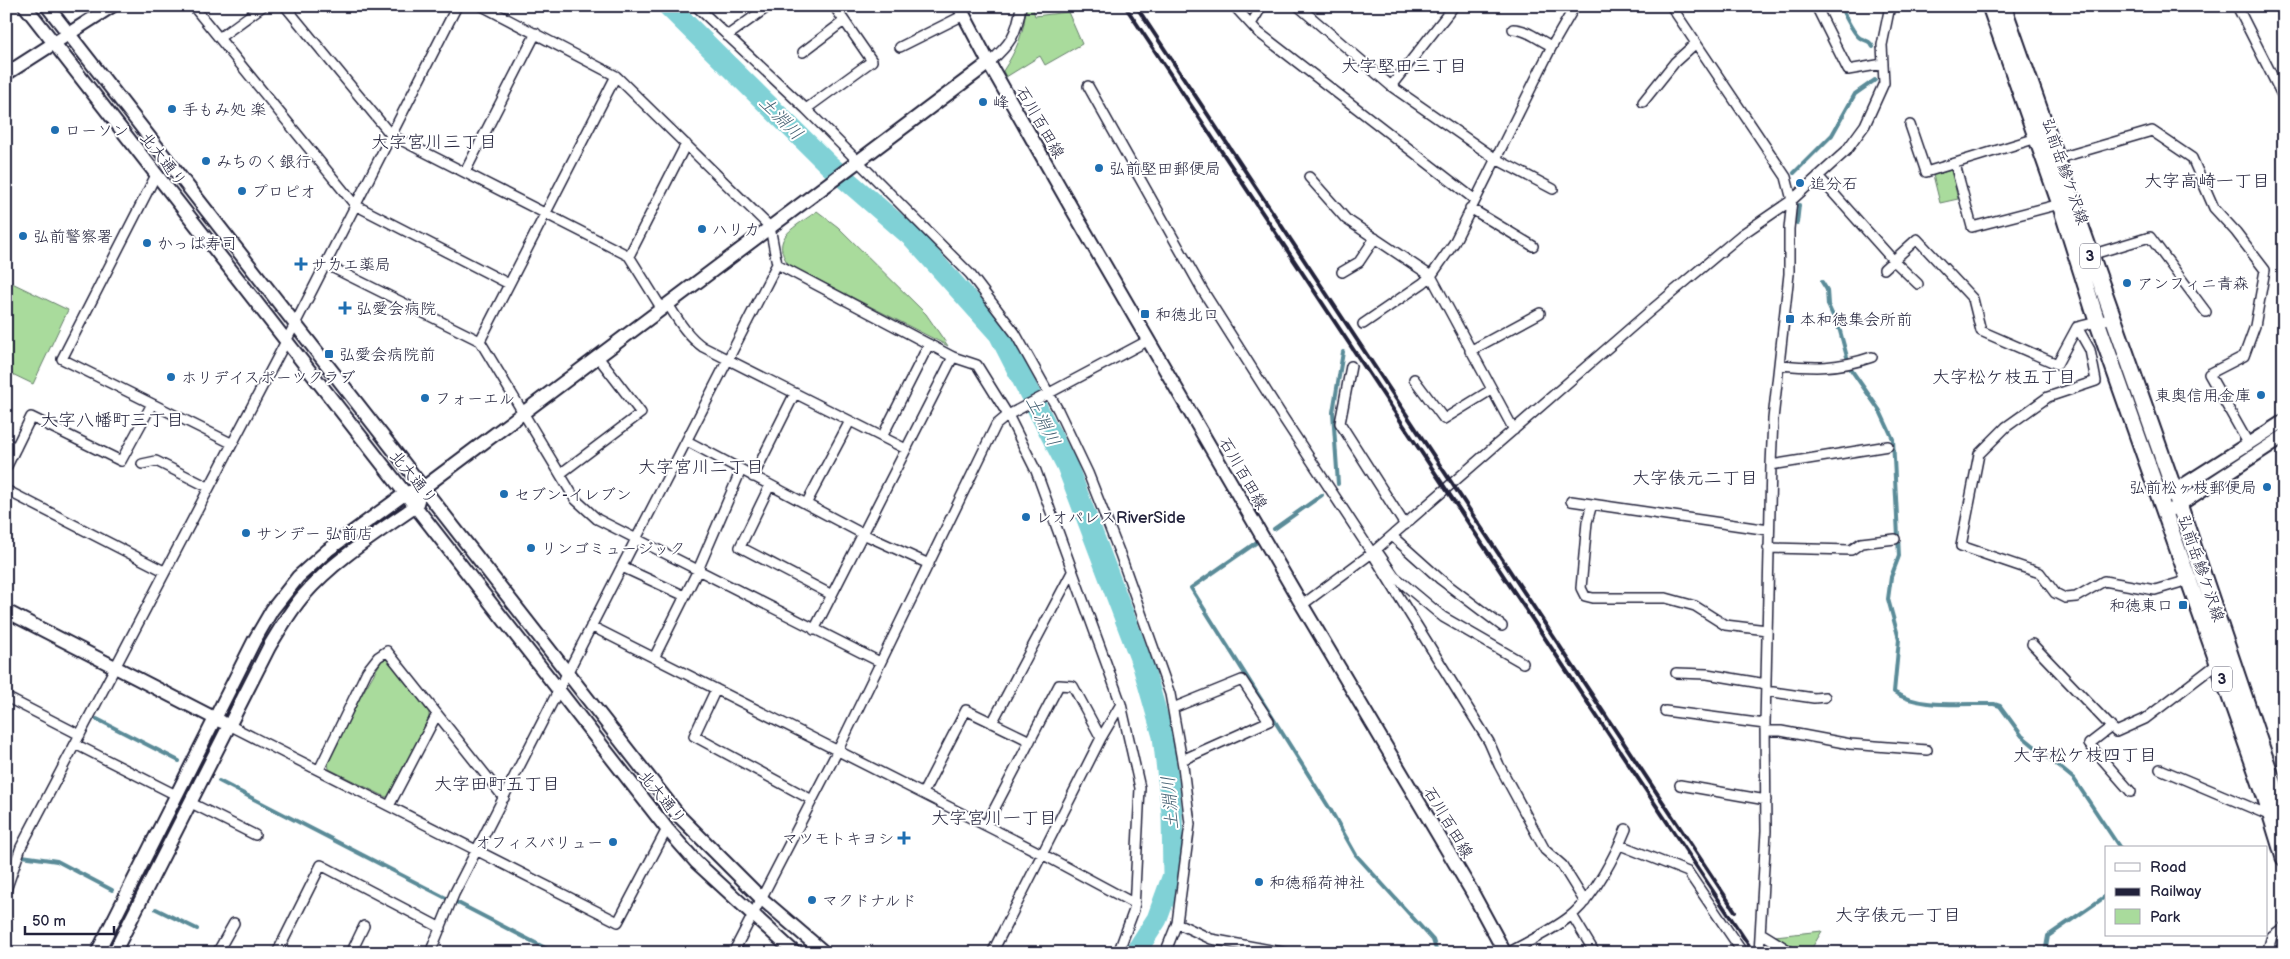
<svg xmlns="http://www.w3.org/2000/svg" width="2290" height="959" font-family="'Balsamiq Sans','Klee One',sans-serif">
<rect width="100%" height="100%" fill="#fff"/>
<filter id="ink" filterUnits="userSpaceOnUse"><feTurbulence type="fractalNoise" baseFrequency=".02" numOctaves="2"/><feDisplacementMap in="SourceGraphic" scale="10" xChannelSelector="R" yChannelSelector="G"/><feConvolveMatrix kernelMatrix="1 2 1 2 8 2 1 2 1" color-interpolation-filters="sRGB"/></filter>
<g filter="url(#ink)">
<!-- green -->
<path fill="#a9db9c" stroke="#667e6c" d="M1032,6L1035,16L1068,12L1082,44L1045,65L1040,56L1006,77L1003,71C1016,51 1025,31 1026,7Z
M1951,170L1958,199L1940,203L1933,175Z
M817,211L838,227L926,314L948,346L789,265C768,237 796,227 817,211Z
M6,280L68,310L33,384L6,371Z
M387,659L429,712V718L391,796L386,797L329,769L328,762L358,701L382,660Z
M1822,931L1809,953H1804L1775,936Z"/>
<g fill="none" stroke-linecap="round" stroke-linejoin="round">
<!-- stream -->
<path stroke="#5a8b98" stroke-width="4" d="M1840,6C1844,13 1853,34 1860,38C1866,41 1869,40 1873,47
M1794,173L1832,135L1855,94L1875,80
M1797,223L1799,205
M1822,282L1827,290L1828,305L1840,331L1850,368L1880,411L1893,439L1899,556L1891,577L1888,599L1899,639L1894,692C1917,709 1966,703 1994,704L2000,706L2022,736L2074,779L2120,848
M1338,484L1333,412L1343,352
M1274,529L1322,495
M1257,542L1191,588L1330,809L1356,855L1433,940L1437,953
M97,719L179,761
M219,781L446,898
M6,847L22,856L57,861L112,890
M458,903L555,953
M156,909L197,929
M2045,953L2048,936L2106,896"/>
<!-- river -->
<path stroke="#80d1d6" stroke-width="21" d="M668,6L829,165L913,238L999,334L1067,466L1143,666L1163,736L1172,814L1173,875L1157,919L1135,953"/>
<defs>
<path id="street" d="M193,6L355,205L509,284
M285,6L391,135L629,256L662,309
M696,6L806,109L970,274L1015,333L1058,410L1088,473L1120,554L1170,694L1183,766L1190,824L1177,923L1165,953
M1234,6L1258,32L1474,199
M1298,6L1391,86L1496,159L1553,189
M1671,6L1786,177L1792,200L1789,229V274L1773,419L1771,465L1765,724L1766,831L1759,953
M1816,6L1848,70L1883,64
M2237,6L2284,99
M1251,24L1262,6
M1513,29C1527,29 1540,41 1552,46
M727,36L769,6
M219,38L263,6
M900,47L964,15
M803,52L844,21
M989,63C1010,44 1017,35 1021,6
M1088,86L1203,291L1284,419L1372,553L1489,742L1499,765L1545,850L1562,865L1585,902
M1391,86L1454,6
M1643,102L1675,62L1696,43
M806,109L872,61L834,6
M1910,125L1926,172L2037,138
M2056,159L2152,131L2192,158L2214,208L2236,232L2265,270L2255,326L2244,356L2209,374L2248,443
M1955,164L1972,227L2060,204
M465,172L536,33
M156,175L62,359L231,443
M1818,176L1893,260L1918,284
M1309,177L1346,219L1431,276L1423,283L1363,324
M1470,208L1533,246
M629,256L686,144
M2087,256L2150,237L2206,312
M325,264L480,341L575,499L597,519L880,662
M777,264L953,357L977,365L1008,415L1036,471L1121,704L1140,788L1134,910L1118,953
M1884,269L1917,239L1973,299L1981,331L2057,364L2077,327
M1342,272L1359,262L1375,238
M668,304C678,320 687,336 703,347L906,449
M2113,318L2077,327L2090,350L2096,381L2048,397L2006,427L1979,454L1961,546L2040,573L2055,593L2065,598L2076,597L2104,581L2155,590L2192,579
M480,341L616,76
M1470,351L1540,313
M1779,365C1815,368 1837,369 1872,357
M1351,366L1340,423L1405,525
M1414,379L1444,419L1491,390
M1514,430L1431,276L1454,243L1552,46L1575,6
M882,437L929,344
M687,441L863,534L929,564
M6,443L16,448
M142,464L156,461L208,487
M1771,465L1888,446
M6,468L31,417L121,461L152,404
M560,474L641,413L598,357
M753,477L795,393
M770,485L740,547L832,595
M6,490L164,571
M1571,501L1769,530
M806,504L850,421
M1592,504L1587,522L1581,588L1585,596L1593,598H1666L1695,606L1725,625L1767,630
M1392,536L1440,579L1502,626
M1768,548L1851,550L1861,543L1895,539
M1379,554L1394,576L1443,617L1523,663
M622,567L685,596
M1302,605L1372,553L1649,312L1741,235L1792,200L1846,151L1865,125L1884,83L1882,45L1890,6
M591,626L1042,854L1135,904
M814,630L953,357
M2032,644L2116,732L2145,719L2217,664
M654,658L698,570L741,470
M1676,673L1707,674L1766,684
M716,689L694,736L812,800
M1766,691L1814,698L1825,697
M6,697L80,735
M1173,708L1242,680L1269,721L1182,760
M1665,711L1765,724
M992,723L1072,572
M231,726L618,922L667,829
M2111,727L2089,744L2131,792
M1765,731H1781L1850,744L1927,750
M75,744L176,795
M2160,769L2271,816
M319,770L367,671L378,657L387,651L504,798
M1680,785L1766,800
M923,793L966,710L1030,741
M191,803L255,835
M389,806L437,714
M986,825L1059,685L1073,686L1101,738
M1620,845L1688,872L1743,953
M6,890L21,847L295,324L457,6
M1572,915L1595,953
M1177,923L1211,939L1287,953
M1761,933L1793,953
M217,953L234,923
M277,953L321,865L441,928
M351,953L364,926
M430,953L454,894L777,264L770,227L616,76L482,6
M733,953L838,750L996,425L1008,415L1149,340
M992,953L1101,738L1121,704
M1508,953C1527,942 1558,928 1574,913C1595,894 1615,856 1626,829
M2267,953L2272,936L2284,927"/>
<path id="secondary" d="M25,6L667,829L696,862L795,953
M47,6L680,817L762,899L825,953
M959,6L989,63L1072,209L1302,605L1472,892L1505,953
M6,74L112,6
M2166,496L2284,421
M2173,509L2284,436
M6,611L222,722
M97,953L254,641L272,610L298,577L328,550L406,493L423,488L989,63
M114,953L269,647C280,629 290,611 303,596C335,559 376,534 416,506L418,500"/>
<path id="primary" d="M1990,6L2060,204L2097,321L2265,796L2284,858
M2003,6L2179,504L2284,814"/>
</defs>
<!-- street casing -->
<use href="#street" stroke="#22223b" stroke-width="12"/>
<!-- secondary casing -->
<use href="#secondary" stroke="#22223b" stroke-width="16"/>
<!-- primary casing -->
<use href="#primary" stroke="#22223b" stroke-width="19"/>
<!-- street -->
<use href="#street" stroke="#fff" stroke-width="9"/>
<!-- secondary -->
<use href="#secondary" stroke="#fff" stroke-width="12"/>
<!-- primary -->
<use href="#primary" stroke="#fff" stroke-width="15"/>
<!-- rail -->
<path stroke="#22223b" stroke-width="4" d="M1125,6L1754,953
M1136,6L1735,911"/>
</g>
</g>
<!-- markers -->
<g fill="#1f6fb2" stroke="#fff" stroke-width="2">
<circle cx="983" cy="102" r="5"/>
<circle cx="172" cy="109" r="5"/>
<circle cx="55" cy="130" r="5"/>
<circle cx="206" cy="161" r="5"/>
<circle cx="1099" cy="168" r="5"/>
<circle cx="1800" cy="183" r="5"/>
<circle cx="242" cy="191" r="5"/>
<circle cx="702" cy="229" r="5"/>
<circle cx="23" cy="236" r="5"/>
<circle cx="147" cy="243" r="5"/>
<path d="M298.5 256.5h5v5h5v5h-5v5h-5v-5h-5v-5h5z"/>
<circle cx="2127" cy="283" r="5"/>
<path d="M342.5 300.5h5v5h5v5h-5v5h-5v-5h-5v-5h5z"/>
<rect x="1140" y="309" width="10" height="10" rx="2.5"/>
<rect x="1785" y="314" width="10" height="10" rx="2.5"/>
<rect x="324" y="349" width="10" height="10" rx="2.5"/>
<circle cx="171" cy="377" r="5"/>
<circle cx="2261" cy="395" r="5"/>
<circle cx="425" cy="398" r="5"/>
<circle cx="2267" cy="487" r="5"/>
<circle cx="504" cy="494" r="5"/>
<circle cx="1026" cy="517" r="5"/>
<circle cx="246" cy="533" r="5"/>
<circle cx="531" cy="548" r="5"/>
<rect x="2178" y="600" width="10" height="10" rx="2.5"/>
<path d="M901.5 830.5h5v5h5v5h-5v5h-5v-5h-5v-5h5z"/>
<circle cx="613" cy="842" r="5"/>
<circle cx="1259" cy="882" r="5"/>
<circle cx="812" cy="900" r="5"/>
</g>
<g text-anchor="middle" stroke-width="4" stroke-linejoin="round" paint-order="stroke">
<!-- shield labels -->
<g fill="#fff" stroke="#646476" stroke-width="1">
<rect x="2080" y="243.5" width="20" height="25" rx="4"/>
<rect x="2212" y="666.5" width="20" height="25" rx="4"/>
</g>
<g font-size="15" font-weight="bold" fill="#22223b">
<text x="2090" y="261">3</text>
<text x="2222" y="684">3</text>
</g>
<!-- poi labels -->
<g font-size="16" fill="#22223b" stroke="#fff" text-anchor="start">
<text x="993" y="108">峰</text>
<text x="182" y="115">手もみ処 楽</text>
<text x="65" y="136">ローソン</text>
<text x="216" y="167">みちのく銀行</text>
<text x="1109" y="174">弘前堅田郵便局</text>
<text x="1810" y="189">追分石</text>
<text x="252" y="197">プロピオ</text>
<text x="712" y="235">ハリカ</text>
<text x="33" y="242">弘前警察署</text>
<text x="157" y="249">かっぱ寿司</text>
<text x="311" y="270">サカエ薬局</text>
<text x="2137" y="289">アンフィニ青森</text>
<text x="356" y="314">弘愛会病院</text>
<text x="1155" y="320">和徳北口</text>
<text x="1800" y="325">本和徳集会所前</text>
<text x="339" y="360">弘愛会病院前</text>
<text x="181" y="383">ホリデイスポーツクラブ</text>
<text x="2251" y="401" text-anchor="end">東奥信用金庫</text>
<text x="435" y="404">フォーエル</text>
<text x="2257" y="493" text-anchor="end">弘前松ヶ枝郵便局</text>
<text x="514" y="500">セブン-イレブン</text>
<text x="1036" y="523">レオパレスRiverSide</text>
<text x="256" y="539">サンデー 弘前店</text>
<text x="541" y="554">リンゴミュージック</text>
<text x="2173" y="611" text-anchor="end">和徳東口</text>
<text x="894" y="844" text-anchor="end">マツモトキヨシ</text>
<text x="603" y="848" text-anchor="end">オフィスバリュー</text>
<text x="1269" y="888">和徳稲荷神社</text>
<text x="822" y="906">マクドナルド</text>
</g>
<!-- street labels -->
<g font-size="16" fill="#22223b" stroke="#fff">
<text transform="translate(1041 122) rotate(60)" y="6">石川百田線</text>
<text transform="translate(164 159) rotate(52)" y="6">北大通り</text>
<text transform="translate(2066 171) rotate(71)" y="6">弘前岳鰺ケ沢線</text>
<text transform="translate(1244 473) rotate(60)" y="6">石川百田線</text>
<text transform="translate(414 477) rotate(51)" y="6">北大通り</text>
<text transform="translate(2202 568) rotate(71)" y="6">弘前岳鰺ケ沢線</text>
<text transform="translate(663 797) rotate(51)" y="6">北大通り</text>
<text transform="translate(1449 822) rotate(59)" y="6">石川百田線</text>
</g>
<!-- neighbourhood labels -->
<g font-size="18" fill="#22223b" stroke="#fff">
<text x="1404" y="72">大字堅田三丁目</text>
<text x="434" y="148">大字宮川三丁目</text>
<text x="2207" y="187">大字高崎一丁目</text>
<text x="2004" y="383">大字松ケ枝五丁目</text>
<text x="112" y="426">大字八幡町三丁目</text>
<text x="701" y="473">大字宮川二丁目</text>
<text x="1695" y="484">大字俵元二丁目</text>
<text x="2085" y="761">大字松ケ枝四丁目</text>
<text x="497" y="790">大字田町五丁目</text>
<text x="994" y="824">大字宮川一丁目</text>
<text x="1898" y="921">大字俵元一丁目</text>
</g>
<!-- water labels -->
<g font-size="18" font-style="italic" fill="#435f71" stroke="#fff">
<text transform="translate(781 118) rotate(45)" y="6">土淵川</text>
<text transform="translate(1043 421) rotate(63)" y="6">土淵川</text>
<text transform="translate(1170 803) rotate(-95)" y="6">土淵川</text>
</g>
</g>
<!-- margin -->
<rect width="2290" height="959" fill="none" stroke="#fff" stroke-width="25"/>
<rect x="12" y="12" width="2265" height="934" fill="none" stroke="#22223b" stroke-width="2" filter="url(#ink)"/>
<!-- legend -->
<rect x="2105" y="846" width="162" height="90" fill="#ffffff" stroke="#a7a7b1"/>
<rect x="2115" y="863" width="25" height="8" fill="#ffffff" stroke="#a7a7b1"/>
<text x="2150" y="872" font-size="15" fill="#22223b">Road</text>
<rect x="2115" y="888" width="25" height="8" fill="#22223b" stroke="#a7a7b1"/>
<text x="2150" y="896" font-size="15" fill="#22223b">Railway</text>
<rect x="2115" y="909" width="25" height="15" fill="#a9db9c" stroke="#a7a7b1"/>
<text x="2150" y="922" font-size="15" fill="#22223b">Park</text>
<!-- scale -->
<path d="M25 926v8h89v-8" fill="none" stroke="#22223b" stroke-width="2.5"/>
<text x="32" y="926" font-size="15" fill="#22223b" stroke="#ffffff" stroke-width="4" paint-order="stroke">50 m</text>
</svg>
